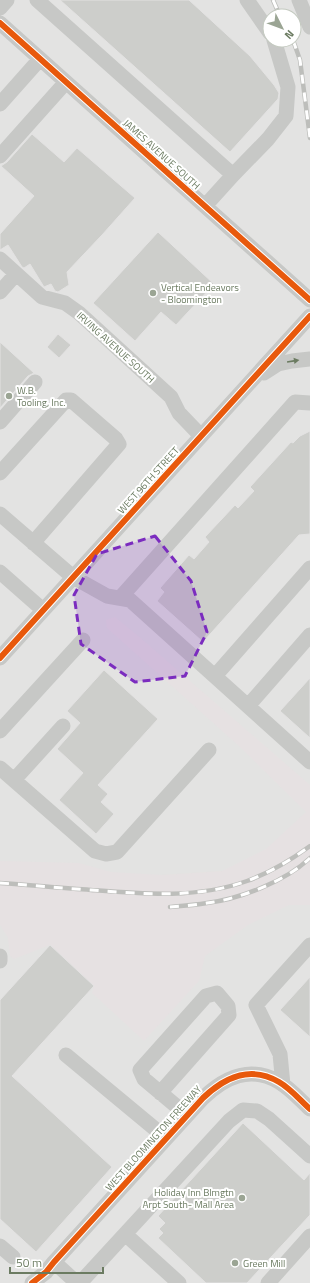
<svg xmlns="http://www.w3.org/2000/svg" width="310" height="1283" font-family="'Titillium Web',sans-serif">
<rect width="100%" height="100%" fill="#f4f2f3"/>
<!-- built -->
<path fill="#e3e3e2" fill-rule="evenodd" d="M0,0H310V1283H0ZM270,16H294V40H270Z"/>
<!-- green -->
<path fill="#e6e1e2" d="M115,617L137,635L310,785V905H289L248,925L205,956L199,981L144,1041L92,993L94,986L50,945L14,959L10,956L8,938L0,925V861L79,863L111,872L162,875L222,871L266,849L306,812L240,747L107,628L106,620Z"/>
<!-- building -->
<path fill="#cdcecb" stroke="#e3e2e2" d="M60,0H189L250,56L274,85L279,93L278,99L230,152Z
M32,134L64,162L77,148L135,198L102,235L67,272L69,285L58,292L55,291L51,284L44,287L30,264L24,268L22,267L8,245L0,250V234L34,196L1,166L7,162Z
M158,232L214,284L176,325L161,312L135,341L93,303Z
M58,334L71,345L59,358L47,347Z
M0,342L34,373L28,376L0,408Z
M310,431V534L299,535L203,642L157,601L164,592L160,588L189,555L194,559L209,542L205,537L235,505L238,508L254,491L250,487L291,442L293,443L300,436Z
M104,670L158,719L98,785L108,794L101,802L114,814L96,834L59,800L83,773L57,749L80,723L67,711Z
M310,678V738L280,711Z
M50,945L94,986L12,1076L112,1167L36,1252L0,1219V1000Z
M310,977V1037L280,1010Z
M243,1123L304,1180L310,1173V1215L247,1283H206L158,1238L163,1233L159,1229L165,1223L158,1216Z"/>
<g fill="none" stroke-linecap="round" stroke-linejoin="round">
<!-- minor -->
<path stroke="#c7c8c6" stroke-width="15" d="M37,0L233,175L205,206
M247,0L270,33
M299,0L310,27
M0,8L7,0
M0,23L310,300
M0,104L40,59
M0,156L66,82
M233,175L268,139L286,116L288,87L274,40
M0,259L42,297L65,303L79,313L171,397L179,413L201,436
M0,292L16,274
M264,373L278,364L292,361L310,359
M0,422L35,382
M0,473L66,400H71L116,439L119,444L33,543
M0,514L73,577L107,596L130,600L310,762
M0,572L43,610
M120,598L295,402L310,403
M0,658L310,316
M215,676L310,568
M248,706L310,635
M0,731L83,640
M0,768L95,851L106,854L117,852L209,750
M14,780L63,726
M0,956V961
M66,1055L166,1138
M283,1085L280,1054L256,1005L310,945
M160,1093L229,1015L228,1006L217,993L206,996L140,1070L144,1079L187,1115
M125,1234L179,1283
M0,1246L13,1257
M54,1262L77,1283
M32,1283L46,1272L54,1262L203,1098C225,1077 250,1065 279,1082C291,1089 300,1100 310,1109
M80,1283L229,1121L243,1110L257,1111L269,1119L310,1156
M268,1283L310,1236"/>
<defs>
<path id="rail" d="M273,0L280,16
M293,40L300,60L310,138
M0,883C30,885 60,888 91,890C142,894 197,899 247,881C269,873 291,860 310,846
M170,907C182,906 195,905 207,903C240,899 286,881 310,858"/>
</defs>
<!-- rail casing -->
<use href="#rail" stroke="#bdbebb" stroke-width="4.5"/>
<!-- rail -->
<use href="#rail" stroke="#fff" stroke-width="3" stroke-dasharray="9" stroke-linecap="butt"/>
<defs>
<path id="cycleway" d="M0,23L310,300
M0,658L310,316
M32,1283L46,1272L54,1262L203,1098C225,1077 250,1065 279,1082C291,1089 300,1100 310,1109"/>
</defs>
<!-- cycleway casing -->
<use href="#cycleway" stroke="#fff" stroke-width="8"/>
<!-- cycleway -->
<use href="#cycleway" stroke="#e8590c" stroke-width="6"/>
</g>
<!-- one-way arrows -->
<defs><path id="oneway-solid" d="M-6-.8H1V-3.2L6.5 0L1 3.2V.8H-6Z"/></defs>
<use fill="#6b7b61" href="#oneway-solid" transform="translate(293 361) rotate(-9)"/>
<!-- marked area -->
<path fill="#7b2cbf" fill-opacity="0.2" stroke="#7b2cbf" stroke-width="3" stroke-dasharray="8 5" stroke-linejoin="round" d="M155,536L191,581L207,632L185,676L135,682L81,644L74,595L97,554Z"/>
<!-- markers -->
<g fill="#9ba594" stroke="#fff" stroke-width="1.5">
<circle cx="153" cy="293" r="4"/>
<circle cx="9" cy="396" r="4"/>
<circle cx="242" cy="1198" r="4"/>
<circle cx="235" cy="1263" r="4"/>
</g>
<g text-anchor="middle" stroke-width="4" stroke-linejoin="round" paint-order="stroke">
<!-- street labels -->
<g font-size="10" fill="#6b7b61" stroke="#fff">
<text transform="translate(162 154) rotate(42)" y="4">JAMES AVENUE SOUTH</text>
<text transform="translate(116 347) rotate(42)" y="4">IRVING AVENUE SOUTH</text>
<text transform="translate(148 480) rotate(-48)" y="4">WEST 96TH STREET</text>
<text transform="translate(153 1138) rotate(-48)" y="4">WEST BLOOMINGTON FREEWAY</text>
</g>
<!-- poi labels -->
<g font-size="10" fill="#6b7b61" stroke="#fff" text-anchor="start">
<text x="161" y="291">Vertical Endeavors<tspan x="161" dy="12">- Bloomington</tspan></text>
<text x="17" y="394">W.B.<tspan x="17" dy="12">Tooling, Inc.</tspan></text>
<text x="234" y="1196" text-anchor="end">Holiday Inn Blmgtn<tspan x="234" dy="12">Arpt South- Mall Area</tspan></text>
<text x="243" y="1267">Green Mill</text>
</g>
</g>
<!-- north arrow -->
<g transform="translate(282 28) rotate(132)"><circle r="19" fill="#ffffff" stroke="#c4cac0"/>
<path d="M0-3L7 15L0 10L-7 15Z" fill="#9ba594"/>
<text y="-6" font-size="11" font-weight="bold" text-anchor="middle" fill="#6b7b61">N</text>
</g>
<!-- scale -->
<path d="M10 1267v6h93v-6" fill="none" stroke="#6b7b61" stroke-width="2"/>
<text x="16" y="1267" font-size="12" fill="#6b7b61" stroke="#ffffff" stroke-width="3" paint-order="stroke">50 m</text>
</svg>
